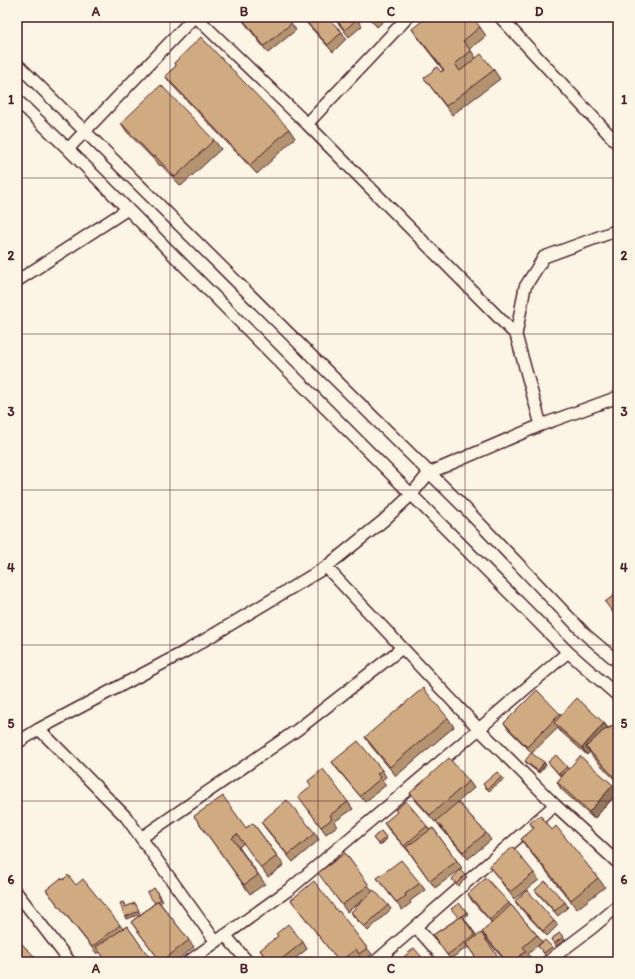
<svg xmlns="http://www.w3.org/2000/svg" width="635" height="979" font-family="Itim,sans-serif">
<rect width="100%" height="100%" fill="#fcf5e5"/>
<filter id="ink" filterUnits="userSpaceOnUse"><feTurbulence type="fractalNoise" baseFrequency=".025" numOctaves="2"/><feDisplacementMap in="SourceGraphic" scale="8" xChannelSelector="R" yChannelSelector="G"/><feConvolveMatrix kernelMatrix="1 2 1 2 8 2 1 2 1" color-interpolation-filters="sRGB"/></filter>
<g filter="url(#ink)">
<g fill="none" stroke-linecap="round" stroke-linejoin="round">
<defs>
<path id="street" d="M196,17L307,124L516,335
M500,17L618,144
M17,64L464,507L586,635L618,662
M17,100L68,149L568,652L618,696
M307,124L408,17
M68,149L194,17
M17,281L128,209
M541,425L516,335L525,287L544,257L618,230
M326,567L479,729L568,652
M39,729L126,817L216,942
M17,743L39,729L188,650L326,567L383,521L411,495L429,473L541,425L618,397
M141,838L297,730L402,648
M17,893L70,962
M416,927L447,962
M225,935L248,962
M188,962L291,888L479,729L555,805L618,863
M375,962L555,805
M547,962L592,928L618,906"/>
</defs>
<!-- street casing -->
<use href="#street" stroke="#4a1f2b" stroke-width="14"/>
<!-- street -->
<use href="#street" stroke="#fcf5e5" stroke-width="11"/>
</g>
<!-- wall -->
<path fill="#b39370" stroke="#4a1f2b" d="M240,17H287L296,30L268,53Z
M301,17H327L342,32L346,39L333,52Z
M333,17H356L362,26L349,37Z
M368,17H388L377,27Z
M480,27L486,36L470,49L476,58L494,70L500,79L452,115L424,78L441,72L443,70L418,38L412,29Z
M174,63L289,129L295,138L257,174L172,85L165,76L176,66Z
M121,123L214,140L221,149L181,186L161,165L160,166L127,132Z
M560,714L561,716L604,723L608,728L618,724V783L592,756L590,752L587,755L559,730L558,728L532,753L509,730L504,723Z
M448,718L454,727L396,776L371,746L365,737Z
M525,761L546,765L539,773L527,764Z
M332,762L382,770L386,777L382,780L386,785L365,802L337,769Z
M548,762L567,767L568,769L613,785L618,792V803L613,798L594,819L561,789L557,782L568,770L560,776Z
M502,777L504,779L489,791L483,784Z
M469,781L474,788L458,802L486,833L491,840L468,859L441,828L436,821L435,822L415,800L410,793Z
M303,802H348L353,809L334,822L337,826L326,834Z
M194,816L246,828L253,823L284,865L268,877L244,843L239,847L265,884L250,894Z
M261,822L315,833L319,840L293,862L266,829Z
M384,823L427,826L429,830L433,828L462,868L435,888L409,852L389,830Z
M530,823L552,830L598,878L605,887L577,909L527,848L521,839L534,829Z
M381,831L387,839L380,846L373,838Z
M345,853L373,892L388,905L391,909L368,931L354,917L351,912L367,897L347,912L323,879Z
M489,866L534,873L539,880L514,899Z
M465,875L467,877L458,886L452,879Z
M377,878L420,883L425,890L410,901L411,903L402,910Z
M63,880L76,885L120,925L123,929L127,926L152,962H107L100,952L97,954L46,890Z
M154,888L163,901L160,903L194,947L175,962H161L131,922L155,903Z
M535,890L565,902L568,907L558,916L539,895Z
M468,894L509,903L537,935L542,942L528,954L531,958L526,962H506L486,939L482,932L492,923L472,901Z
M291,900L338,912L367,948L372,954L364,961L360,956L353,962H339Z
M515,901L554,921L558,925L547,936L518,906Z
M123,902L126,907L135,903L140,914L127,919L125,917Z
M467,912L468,914L464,918L477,936L489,961L488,962H479L468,947L450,959L433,935Z
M560,933L565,940L556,946L551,939Z
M303,942L307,949L291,962H268L260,950Z
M538,946L552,947L553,949L546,956Z"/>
<!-- shaded-wall -->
<path fill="#92785b" stroke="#4a1f2b" d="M604,723L609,730L586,747L590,752L587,755L582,748Z
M544,762L546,765L539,773L538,771Z
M613,785L618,792L594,819L589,812Z"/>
<!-- building -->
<path fill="#d0ab82" stroke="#4a1f2b" d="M241,17H287L292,23L264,46Z
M302,17H327L342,32L328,45Z
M334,17H356L357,19L345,30Z
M427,17H472L480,27L463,41L471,51L455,64L460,71L481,54L494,70L446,106L424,78L437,67L441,72L444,70L412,29Z
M201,37L289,129L250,165L165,76L176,66L174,63Z
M161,85L214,140L175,177L155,156L153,157L121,123Z
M618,592V619L605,602Z
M423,688L448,718L390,767L365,737Z
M537,690L560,714L527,747L504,723Z
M577,698L604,723L582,748L554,723Z
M617,724H618V781L586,747L603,731Z
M358,741L382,770L377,774L381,778L360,796L332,762Z
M531,753L544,762L538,771L525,761Z
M556,755L567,767L559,774L548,762Z
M580,756L613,785L589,812L557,782Z
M449,758L469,781L430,815L410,793Z
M323,769L348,802L330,815L332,819L321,827L298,796L311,786L308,781Z
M497,772L502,777L487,789L483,784Z
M618,792V802L613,797Z
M223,796L246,828L253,823L277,856L261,868L237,834L232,838L258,875L244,885L194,816Z
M287,800L315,833L288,855L261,822Z
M406,801L427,826L404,846L384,823L397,812L395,810Z
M458,802L486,833L463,852L436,821Z
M540,815L552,830L556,826L598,878L571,900L521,839L534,828L530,823Z
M433,828L457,861L430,881L406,847Z
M381,831L386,837L378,844L373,838Z
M513,847L534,873L510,892L489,866Z
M345,853L369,885L342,905L318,873Z
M401,860L420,883L405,894L406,896L397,903L377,878Z
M460,870L465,875L456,884L452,879Z
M68,875L76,885L83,879L120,925L92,947L46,890L61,878L63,880Z
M486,878L509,903L490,920L468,894Z
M314,881L338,912L339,911L367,948L359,954L356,949L339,962L291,900Z
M545,881L565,902L555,911L535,890Z
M154,888L161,899L155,903L147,893Z
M374,890L388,905L364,927L351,912Z
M527,890L554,921L543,931L515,901Z
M158,901L189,940L161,962L131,922Z
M123,902L125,907L135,903L139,911L125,917L120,903Z
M459,903L467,912L459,918L451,909Z
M511,905L537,935L523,947L526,951L513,962H507L482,932Z
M462,916L475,935L447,955L433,935Z
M288,924L303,942L278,962H269L260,950L278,936L276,934Z
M127,926L150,958L145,962H107L96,947Z
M481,933L502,962H489L485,957L479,962L466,944Z
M560,933L563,937L554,944L551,939Z
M17,939L40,962H17Z
M545,940L552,947L544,953L538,946Z
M414,948L426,962H398Z"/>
</g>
<!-- grid -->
<path fill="none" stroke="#4a1f2b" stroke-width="1" stroke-opacity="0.55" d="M170,17V962M318,17V962M465,17V962M17,178H618M17,334H618M17,490H618M17,645H618M17,801H618"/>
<!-- margin -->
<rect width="635" height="979" fill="none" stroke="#fcf5e5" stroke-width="44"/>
<rect x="22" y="22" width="591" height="935" fill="none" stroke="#4a1f2b" stroke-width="1.5"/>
<g font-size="13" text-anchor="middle" font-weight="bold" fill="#4a1f2b">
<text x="96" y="16">A</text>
<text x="244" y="16">B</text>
<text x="391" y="16">C</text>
<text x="539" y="16">D</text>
<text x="11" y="104">1</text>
<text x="624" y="104">1</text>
<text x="11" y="260">2</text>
<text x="624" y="260">2</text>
<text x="11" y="416">3</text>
<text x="624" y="416">3</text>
<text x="11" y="572">4</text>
<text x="624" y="572">4</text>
<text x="11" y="728">5</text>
<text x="624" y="728">5</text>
<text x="11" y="884">6</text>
<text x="624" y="884">6</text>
<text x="96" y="973">A</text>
<text x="244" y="973">B</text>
<text x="391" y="973">C</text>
<text x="539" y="973">D</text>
</g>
</svg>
